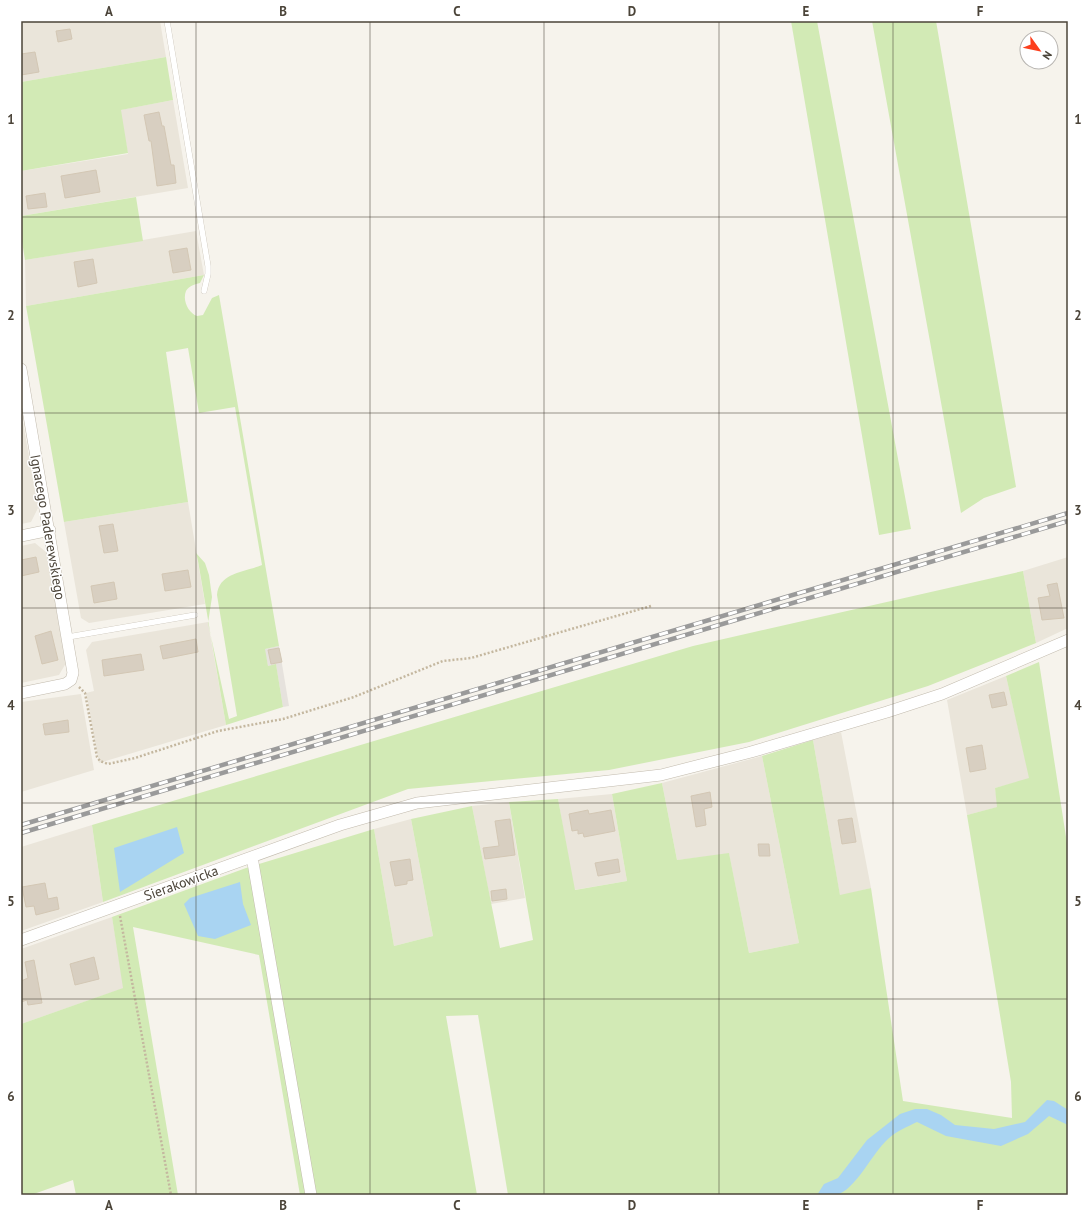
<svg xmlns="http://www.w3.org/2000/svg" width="1089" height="1216" font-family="'PT Sans',sans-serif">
<rect width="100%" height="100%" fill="#f6f3ec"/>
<!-- residential -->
<path fill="#eae5da" d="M21,21H105L106,23L117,21H160L166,57L21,82Z
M173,100L188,188L21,216V171L128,154L120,110Z
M196,231L204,275L26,306L25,260Z
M21,411L38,508L31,522L21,524Z
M188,502L205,604L89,623L81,618L64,522Z
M35,543L46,552L66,663L59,675L21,683V546Z
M1068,557V628L1036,643L1023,571Z
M208,622L226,725L99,763L86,693L94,691L86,650L92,642Z
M1006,676L1030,779L995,788L998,807L967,815L947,700Z
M81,694L94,770L21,792V702Z
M841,732L871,888L840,896L813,740Z
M762,756L799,943L749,953L729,854L677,860L662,783Z
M612,794L627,881L574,890L558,799Z
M509,802L525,898L491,904L472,806Z
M411,819L433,936L394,946L374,829Z
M92,825L103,902L21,931V847Z
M112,917L124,988L21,1024V949Z"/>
<!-- industrial -->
<path fill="#e6e2dd" d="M279,646L289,706L283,707L276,665L268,666L264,649Z"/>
<!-- green -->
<path fill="#d2eab5" d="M791,21H817L911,529L879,535Z
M872,21H936L1016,487L984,498L961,513Z
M166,57L173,100L121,110L128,153L21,171V82Z
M136,197L143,241L25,260L21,235V216Z
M204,275L200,283C195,284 189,286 186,291C182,301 189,313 197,316L203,315L212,298L219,295L279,646L265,649L268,666L276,664L283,707L226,725L198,561L196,553L205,563L209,575L212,597L208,623L229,719L237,716L217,595C219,572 245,572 262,565L235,407L199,413L188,348L166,352L188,502L64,522L26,306Z
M1023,571L1036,643L928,686L749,742L609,770L408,789L103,902L92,825L693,646Z
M1039,662L1068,850V1195H508L478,1015L446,1016L477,1195H300L259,955L133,927L178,1195H76L73,1180L31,1195H21V1024L123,988L112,917L246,868L374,829L394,946L433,936L411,819L472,806L500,948L533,940L509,802L558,799L575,890L627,881L612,794L662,783L677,860L729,853L749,953L799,943L762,756L813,740L840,895L871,888L903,1101L1012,1118L1011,1082L967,815L997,807L995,788L1029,778L1006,676Z"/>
<!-- water -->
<path fill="#a9d4f2" d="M177,827L184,853L120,892L114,848Z
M240,882L243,904L251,925L215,939L198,936L184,904L190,898Z
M1047,1100L1054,1101L1068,1110V1125L1049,1116L1028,1134L1001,1146L946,1136L917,1122C907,1127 896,1131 888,1139C872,1153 856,1190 836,1195C830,1196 823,1195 817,1195L824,1184L838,1178L867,1140L900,1114L915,1109H927L941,1115L955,1125L994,1129L1025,1122Z"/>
<!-- building -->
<path fill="#d8cfc1" stroke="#d3c7b4" d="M70,29L72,39L58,42L56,31Z
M35,52L39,72L21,75V54Z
M159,112L162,126H164L171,165H174L176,183L157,186L151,141H149L144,115Z
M96,170L100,192L65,198L61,176Z
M45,193L47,207L28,209L26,196Z
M187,248L191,270L173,273L169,251Z
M93,259L97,283L78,287L74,262Z
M113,524L118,551L104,553L99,526Z
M36,557L39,572L21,576V560Z
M188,570L191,587L165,591L162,574Z
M114,582L117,599L94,603L91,586Z
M1057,583L1064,618L1042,620L1038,598L1050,596L1047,585Z
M51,631L58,660L42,664L35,636Z
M196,639L198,652L163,659L160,646Z
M279,648L282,662L271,664L268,650Z
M141,654L144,670L104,676L102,660Z
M1004,692L1007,705L992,708L989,695Z
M68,720L69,732L45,735L43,724Z
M982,745L986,769L970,772L966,748Z
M710,792L712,807L704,809L706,825L696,827L691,796Z
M588,810L589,814L611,810L615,831L584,837L583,833L578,834V830L572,831L569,814Z
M852,818L856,842L842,844L838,820Z
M510,819L515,855L485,859L483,848L499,846L495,821Z
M758,844H769L770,856H759Z
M410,859L413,880L407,881V884L395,886L390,862Z
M618,859L620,872L598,876L595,863Z
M45,883L48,899L57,897L59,909L36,915L34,906L26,907L22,887Z
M506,889L507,899L492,901L491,891Z
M94,957L99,979L75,985L70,964Z
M34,960L42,1003L28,1005L27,1000L21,1002V981L28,978L25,962Z"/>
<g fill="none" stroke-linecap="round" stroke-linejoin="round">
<defs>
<path id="service" d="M167,21L208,266V274L204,291
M68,637L195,615"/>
<path id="minor" d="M21,369L73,673L71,680L65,684L21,693
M21,536L50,530
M252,857L311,1195
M21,940L340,825L417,803L661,775L751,752L887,712L942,694L1068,640"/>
</defs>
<!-- service casing -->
<use href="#service" stroke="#c2bbae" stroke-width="6"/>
<!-- minor casing -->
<use href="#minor" stroke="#c2bbae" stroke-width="12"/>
<!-- path -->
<path stroke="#c4b79f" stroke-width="2.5" stroke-dasharray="2 2" stroke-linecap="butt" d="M79,687L85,693L97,757L100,761L108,764L135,758L218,731L283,719L354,697L443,661L471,658L651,606
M120,916L171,1195"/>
<!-- service -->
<use href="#service" stroke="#fff" stroke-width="5.5"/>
<!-- minor -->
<use href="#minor" stroke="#fff" stroke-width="11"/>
<defs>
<path id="rail" d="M21,825L1068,513
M21,833L1068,521"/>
</defs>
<!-- rail casing -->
<use href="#rail" stroke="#9a9a9a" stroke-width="4.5"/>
<!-- rail -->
<use href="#rail" stroke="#fff" stroke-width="3" stroke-dasharray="9" stroke-linecap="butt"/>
</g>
<!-- grid -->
<path fill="none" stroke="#4b4439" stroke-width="1" stroke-opacity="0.55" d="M196,21V1195M370,21V1195M544,21V1195M719,21V1195M893,21V1195M21,217H1068M21,413H1068M21,608H1068M21,803H1068M21,999H1068"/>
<g text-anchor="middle" stroke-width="3" stroke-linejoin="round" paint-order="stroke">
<!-- street labels -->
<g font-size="14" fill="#4b4439" stroke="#fff">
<text transform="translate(48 527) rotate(80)" y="5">Ignacego Paderewskiego</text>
<text transform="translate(181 883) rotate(-20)" y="5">Sierakowicka</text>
</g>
</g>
<!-- border -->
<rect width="1089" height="1216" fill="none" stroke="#ffffff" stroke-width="44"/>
<!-- north arrow -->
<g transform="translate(1039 50) rotate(123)"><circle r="19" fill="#ffffff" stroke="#b7b4b0"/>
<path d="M0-3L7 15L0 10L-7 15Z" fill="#fc3f1d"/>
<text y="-6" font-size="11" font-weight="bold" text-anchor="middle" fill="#4b4439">N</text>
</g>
<rect x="22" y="22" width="1045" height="1172" fill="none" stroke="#4b4439" stroke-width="1.5"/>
<g font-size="13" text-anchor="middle" font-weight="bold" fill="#4b4439">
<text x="109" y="16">A</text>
<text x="283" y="16">B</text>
<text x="457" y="16">C</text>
<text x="632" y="16">D</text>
<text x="806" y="16">E</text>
<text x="980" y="16">F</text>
<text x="11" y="124">1</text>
<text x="1078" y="124">1</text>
<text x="11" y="320">2</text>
<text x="1078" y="320">2</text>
<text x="11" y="515">3</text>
<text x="1078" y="515">3</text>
<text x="11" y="710">4</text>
<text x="1078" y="710">4</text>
<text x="11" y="906">5</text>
<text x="1078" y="906">5</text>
<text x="11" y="1101">6</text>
<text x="1078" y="1101">6</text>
<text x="109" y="1210">A</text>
<text x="283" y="1210">B</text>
<text x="457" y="1210">C</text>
<text x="632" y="1210">D</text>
<text x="806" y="1210">E</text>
<text x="980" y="1210">F</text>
</g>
</svg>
